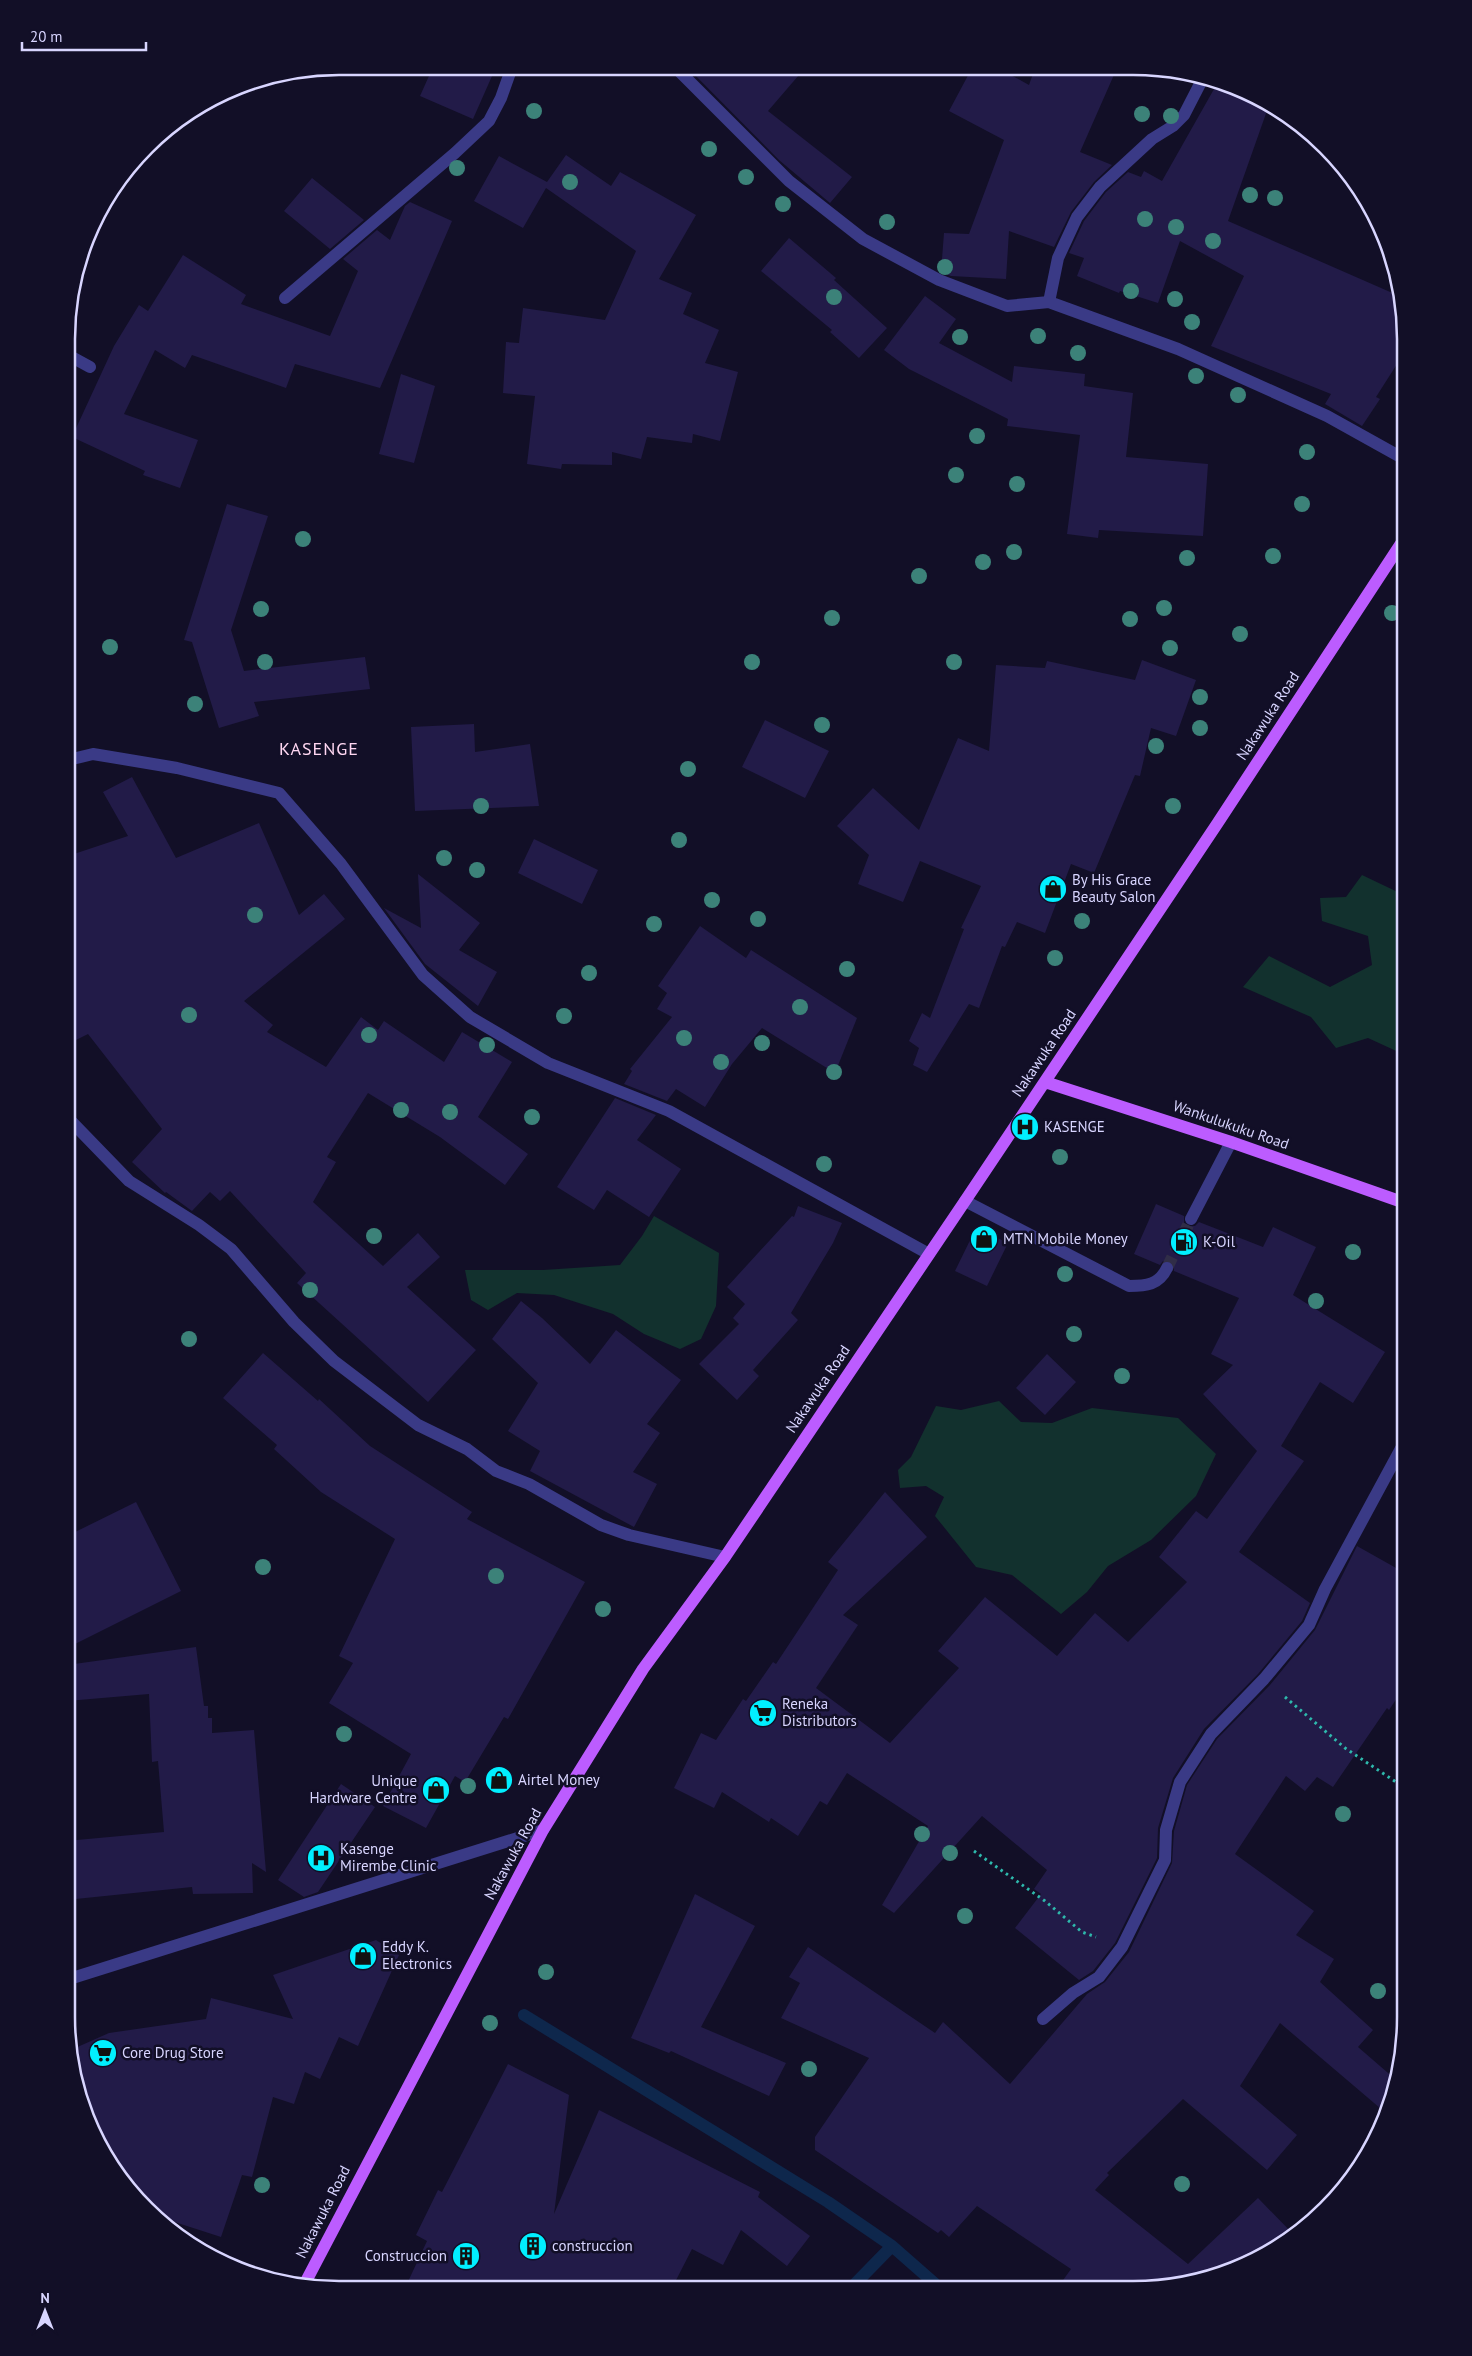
<svg xmlns="http://www.w3.org/2000/svg" width="1472" height="2356" font-family="'PT Sans',sans-serif">
<rect width="100%" height="100%" fill="#120f27"/>
<!-- green -->
<path fill="#12312e" d="M1362,875L1406,896L1405,1055L1368,1038L1336,1048L1311,1017L1243,987L1269,956L1330,987L1372,965L1368,936L1322,921L1320,898L1346,897Z
M654,1216L719,1253L716,1306L701,1339L680,1349L644,1334L613,1314L554,1295L517,1293L488,1310L471,1300L465,1270H543L620,1265L642,1236Z
M999,1401L1021,1422L1052,1423L1092,1408L1178,1418L1216,1454L1196,1496L1151,1540L1108,1566L1087,1592L1061,1614L1012,1575L976,1567L935,1516L944,1497L926,1486L900,1488L898,1470L911,1457L936,1406L961,1410Z"/>
<g fill="none" stroke-linecap="round" stroke-linejoin="round">
<!-- stream -->
<path stroke="#0e274c" stroke-width="12" d="M524,2015L828,2202L892,2246L941,2289
M850,2289L892,2246"/>
</g>
<!-- building -->
<path fill="#221b48" d="M433,67H496L473,119L420,96Z
M687,67L805,68L768,111L852,177L830,203L779,160Z
M972,68H998L1029,85L1035,68H1117L1080,152L1112,165L1094,182L1071,212L1054,247L1009,231L1006,279L951,276L941,272L944,233L969,234L1004,140L949,111Z
M1218,82L1237,87L1269,105L1228,221L1397,295L1406,350L1376,397L1380,399L1362,426L1325,404L1331,394L1211,346L1244,276L1180,241L1158,303L1120,291L1119,293L1077,276L1084,258L1069,253L1084,221L1106,192L1128,172L1141,177L1144,171L1162,181Z
M566,155L611,186L620,172L696,215L659,279L692,293L683,314L719,330L705,363L738,372L720,441L693,434L692,443L647,437L641,459L612,452V465L562,464L561,469L527,464L535,396L503,393L506,342L519,343L523,308L605,320L636,251L546,188L523,228L474,201L499,156L547,182Z
M312,178L364,220L330,249L284,211Z
M410,202L452,221L380,388L295,364L286,388L192,355L185,368L155,350L124,414L198,440L180,488L143,475L145,471L72,437L114,346L139,305L148,311L183,255L246,295L241,304L330,336L358,271L343,259L377,230L390,240L405,206Z
M789,238L836,278L834,280L887,328L859,358L830,332L832,330L761,271Z
M925,296L956,319L939,343L1012,382L1014,366L1085,374L1084,386L1133,393L1126,457L1208,464L1203,536L1099,530L1098,538L1067,534L1080,435L1007,426L1008,419L909,369L884,350Z
M401,374L435,386L414,463L379,454Z
M227,504L268,516L231,630L244,671L365,657L370,689L254,702L259,716L219,728L192,642L184,640Z
M1142,660L1196,680L1176,736L1151,728L1140,776L1135,775L1094,873L1071,864L1045,933L1017,922L1005,947L1002,946L979,1008L969,1004L927,1072L913,1065L919,1048L909,1041L922,1013L930,1018L964,929L961,928L981,886L920,861L903,902L858,884L869,855L837,826L873,788L919,830L958,738L989,751L996,665L1045,668L1047,661L1135,680Z
M765,720L829,751L805,798L742,767Z
M474,724L475,752L530,744L539,806L415,811L411,727Z
M132,777L176,858L259,823L299,915L324,894L345,919L244,1001L273,1025L267,1032L326,1067L361,1017L378,1030L384,1021L444,1062L462,1032L512,1062L478,1117L528,1154L505,1185L440,1137L368,1093L327,1157L336,1162L313,1202L383,1266L418,1233L440,1257L407,1287L476,1350L428,1402L297,1283L306,1273L230,1191L220,1201L210,1192L192,1211L166,1192L165,1193L132,1162L162,1129L88,1034L68,1044V856L128,836L103,792Z
M534,839L598,870L582,904L518,873Z
M418,874L480,923L459,950L497,972L478,1006L425,964L384,908L421,928Z
M700,926L746,958L751,950L857,1018L835,1073L762,1028L732,1064L705,1107L676,1089L667,1101L624,1084L632,1071L630,1069L672,1017L657,1009L667,993L658,986Z
M615,1098L656,1115L637,1140L681,1169L649,1217L607,1190L594,1210L557,1187Z
M1156,1204L1184,1216V1223L1188,1226H1195L1199,1222L1263,1247L1273,1227L1316,1247L1293,1295L1385,1352L1353,1403L1320,1382L1281,1446L1304,1461L1239,1552L1310,1603L1302,1621L1258,1674L1204,1729L1173,1778L1158,1828L1157,1858L1115,1943L1093,1971L1079,1980L1015,1928L1041,1894L1034,1889L1047,1870L982,1816L894,1913L882,1905L928,1826L847,1773L827,1805L820,1801L798,1836L771,1818L769,1822L722,1792L714,1808L674,1788L701,1733L716,1740L743,1699L746,1701L773,1662L776,1664L838,1570L828,1562L885,1492L927,1537L843,1615L858,1625L816,1688L890,1743L959,1668L938,1651L985,1597L1057,1656L1095,1613L1128,1642L1187,1582L1159,1557L1196,1511L1207,1519L1257,1451L1203,1394L1233,1365L1211,1354L1239,1298L1174,1271V1264L1171,1261H1163L1160,1265L1134,1254Z
M798,1206L842,1223L833,1243L791,1313L798,1320L753,1370L759,1376L737,1400L699,1364L739,1324L733,1318L745,1304L727,1287L792,1216L794,1217Z
M976,1228L1008,1243L987,1286L955,1271Z
M521,1301L542,1318L590,1364L616,1330L681,1380L647,1424L660,1433L633,1472L657,1484L634,1527L530,1471L540,1451L508,1431L538,1383L492,1339Z
M263,1353L318,1401L319,1399L370,1446L472,1512L467,1519L585,1582L508,1719L504,1717L465,1782L455,1776L426,1828L383,1806L411,1754L329,1703L353,1663L339,1656L395,1539L321,1492L274,1449L277,1445L223,1398Z
M1047,1354L1076,1382L1045,1415L1016,1388Z
M136,1502L181,1591L67,1648V1536Z
M1357,1546L1405,1573V1686L1389,1710L1387,1708L1333,1787L1317,1777L1305,1791L1286,1776L1235,1854L1314,1911L1296,1935L1334,1959L1320,1982L1373,2030L1358,2047L1395,2079L1387,2114L1280,2023L1240,2086L1297,2135L1267,2170L1183,2099L1107,2173L1109,2175L1095,2190L1188,2264L1258,2198L1295,2236L1237,2269L1133,2290H1056L1071,2269L977,2206L949,2237L941,2230L938,2233L815,2150V2137L869,2058L781,2018L800,1983L789,1977L808,1947L935,2033L943,2022L1010,2084L1087,1994L1105,1982L1129,1952L1172,1863L1174,1831L1187,1785L1217,1739L1270,1685L1315,1630Z
M196,1647L204,1706H208V1718H212V1733L254,1730L266,1872L252,1863L253,1893L193,1894L192,1887L66,1900V1841L164,1832L158,1761L152,1762L149,1694L67,1701V1665Z
M341,1784L375,1807L318,1892L304,1897L278,1880Z
M695,1894L755,1926L701,2027L786,2063L769,2096L671,2051L669,2053L631,2038Z
M376,1940L399,1955L358,2046L339,2037L320,2079L305,2072L294,2104L273,2097L252,2177L242,2175L221,2237L156,2216L123,2183L87,2121L73,2049L109,2033L206,2019L211,1998L293,2019L273,1975Z
M508,2064L569,2095L554,2214L599,2110L760,2192L758,2197L810,2236L787,2266L741,2230L723,2265L692,2249L672,2288H405L427,2241L416,2235L438,2190L442,2192Z"/>
<g fill="none" stroke-linecap="round" stroke-linejoin="round">
<!-- minor-tunnel -->
<path stroke="#302d47" stroke-width="12" stroke-dasharray="12 6" stroke-linecap="butt" d="M1167,1268L1191,1219"/>
<!-- path -->
<path stroke="#2eb9ac" stroke-width="3" stroke-dasharray="2.5 4" stroke-linecap="butt" d="M1285,1697L1345,1748L1405,1788
M974,1851L1045,1901L1082,1932L1096,1937"/>
<!-- minor -->
<path stroke="#3a3a86" stroke-width="12" d="M675,67L789,181L863,239L939,280L1007,306L1049,302L1178,349L1327,416L1406,460
M285,298L455,153L489,121L501,98L512,67
M1049,302L1058,258L1077,217L1100,187L1152,139L1173,126L1184,115L1203,78
M68,355L90,367
M68,760L93,754L177,768L279,793L341,864L423,975L470,1017L548,1063L669,1111L929,1254
M67,1117L129,1181L199,1225L231,1249L294,1322L334,1361L418,1425L467,1449L496,1471L529,1484L601,1525L629,1535L725,1557
M965,1201L1129,1286C1146,1286 1159,1285 1167,1268
M1191,1219L1231,1142
M66,1980L543,1830
M1043,2019L1073,1993L1099,1977L1122,1947L1165,1860L1166,1830L1180,1782L1211,1734L1264,1679L1309,1625L1325,1589L1405,1441"/>
<!-- major -->
<path stroke="#bc5cff" stroke-width="12" d="M1045,1082L1231,1142L1405,1203
M303,2287L543,1830L643,1669L725,1557L965,1201L1217,824L1406,536"/>
</g>
<!-- trees -->
<g fill="#3c8279">
<circle cx="534" cy="111" r="8"/>
<circle cx="1142" cy="114" r="8"/>
<circle cx="1171" cy="116" r="8"/>
<circle cx="709" cy="149" r="8"/>
<circle cx="457" cy="168" r="8"/>
<circle cx="746" cy="177" r="8"/>
<circle cx="570" cy="182" r="8"/>
<circle cx="1250" cy="195" r="8"/>
<circle cx="1275" cy="198" r="8"/>
<circle cx="783" cy="204" r="8"/>
<circle cx="1145" cy="219" r="8"/>
<circle cx="887" cy="222" r="8"/>
<circle cx="1176" cy="227" r="8"/>
<circle cx="1213" cy="241" r="8"/>
<circle cx="945" cy="267" r="8"/>
<circle cx="1131" cy="291" r="8"/>
<circle cx="834" cy="297" r="8"/>
<circle cx="1175" cy="299" r="8"/>
<circle cx="1192" cy="322" r="8"/>
<circle cx="1038" cy="336" r="8"/>
<circle cx="960" cy="337" r="8"/>
<circle cx="1078" cy="353" r="8"/>
<circle cx="1196" cy="376" r="8"/>
<circle cx="1238" cy="395" r="8"/>
<circle cx="977" cy="436" r="8"/>
<circle cx="1307" cy="452" r="8"/>
<circle cx="956" cy="475" r="8"/>
<circle cx="1017" cy="484" r="8"/>
<circle cx="1302" cy="504" r="8"/>
<circle cx="303" cy="539" r="8"/>
<circle cx="1014" cy="552" r="8"/>
<circle cx="1273" cy="556" r="8"/>
<circle cx="1187" cy="558" r="8"/>
<circle cx="983" cy="562" r="8"/>
<circle cx="919" cy="576" r="8"/>
<circle cx="1164" cy="608" r="8"/>
<circle cx="261" cy="609" r="8"/>
<circle cx="1392" cy="613" r="8"/>
<circle cx="832" cy="618" r="8"/>
<circle cx="1130" cy="619" r="8"/>
<circle cx="1240" cy="634" r="8"/>
<circle cx="110" cy="647" r="8"/>
<circle cx="1170" cy="648" r="8"/>
<circle cx="265" cy="662" r="8"/>
<circle cx="752" cy="662" r="8"/>
<circle cx="954" cy="662" r="8"/>
<circle cx="1200" cy="697" r="8"/>
<circle cx="195" cy="704" r="8"/>
<circle cx="822" cy="725" r="8"/>
<circle cx="1200" cy="728" r="8"/>
<circle cx="1156" cy="746" r="8"/>
<circle cx="688" cy="769" r="8"/>
<circle cx="481" cy="806" r="8"/>
<circle cx="1173" cy="806" r="8"/>
<circle cx="679" cy="840" r="8"/>
<circle cx="444" cy="858" r="8"/>
<circle cx="477" cy="870" r="8"/>
<circle cx="712" cy="900" r="8"/>
<circle cx="255" cy="915" r="8"/>
<circle cx="758" cy="919" r="8"/>
<circle cx="1082" cy="921" r="8"/>
<circle cx="654" cy="924" r="8"/>
<circle cx="1055" cy="958" r="8"/>
<circle cx="847" cy="969" r="8"/>
<circle cx="589" cy="973" r="8"/>
<circle cx="800" cy="1007" r="8"/>
<circle cx="189" cy="1015" r="8"/>
<circle cx="564" cy="1016" r="8"/>
<circle cx="369" cy="1035" r="8"/>
<circle cx="684" cy="1038" r="8"/>
<circle cx="762" cy="1043" r="8"/>
<circle cx="487" cy="1045" r="8"/>
<circle cx="721" cy="1062" r="8"/>
<circle cx="834" cy="1072" r="8"/>
<circle cx="401" cy="1110" r="8"/>
<circle cx="450" cy="1112" r="8"/>
<circle cx="532" cy="1117" r="8"/>
<circle cx="1060" cy="1157" r="8"/>
<circle cx="824" cy="1164" r="8"/>
<circle cx="374" cy="1236" r="8"/>
<circle cx="1353" cy="1252" r="8"/>
<circle cx="1065" cy="1274" r="8"/>
<circle cx="310" cy="1290" r="8"/>
<circle cx="1316" cy="1301" r="8"/>
<circle cx="1074" cy="1334" r="8"/>
<circle cx="189" cy="1339" r="8"/>
<circle cx="1122" cy="1376" r="8"/>
<circle cx="263" cy="1567" r="8"/>
<circle cx="496" cy="1576" r="8"/>
<circle cx="603" cy="1609" r="8"/>
<circle cx="344" cy="1734" r="8"/>
<circle cx="468" cy="1786" r="8"/>
<circle cx="1343" cy="1814" r="8"/>
<circle cx="922" cy="1834" r="8"/>
<circle cx="950" cy="1853" r="8"/>
<circle cx="965" cy="1916" r="8"/>
<circle cx="546" cy="1972" r="8"/>
<circle cx="1378" cy="1991" r="8"/>
<circle cx="490" cy="2023" r="8"/>
<circle cx="809" cy="2069" r="8"/>
<circle cx="1182" cy="2184" r="8"/>
<circle cx="262" cy="2185" r="8"/>
</g>
<!-- icons -->
<defs>
<symbol id="shop-disc" viewBox="-11 -11 22 22"><circle r="9.5" fill="#01efff" stroke="#120f27"/><path d="M-5-2.5h2.3a2.7 3.5 0 0 1 5.4 0H5L5.5 6h-11ZM-1.5-2.5h3a1.5 2.3 0 0 0-3 0Z" fill="#111"/></symbol>
<symbol id="hospital-disc" viewBox="-11 -11 22 22"><circle r="9.5" fill="#01efff" stroke="#120f27"/><path d="M-5-5h3v3.5h4V-5h3V5h-3V1.5h-4V5h-3Z" fill="#111"/></symbol>
<symbol id="fuel-disc" viewBox="-11 -11 22 22"><circle r="9.5" fill="#01efff" stroke="#120f27"/><path d="M-5.5-6h7V0h2V4h1.3V-2.5L3-4.5l.8-.8L6-3V5H2.5V1h-1V6h-7ZM-4.2-4.7v3.2H.2V-4.7Z" fill="#111"/></symbol>
<symbol id="supermarket-disc" viewBox="-11 -11 22 22"><circle r="9.5" fill="#01efff" stroke="#120f27"/><path d="M-6-5.5h2.5l.6 2H6L4.5 2H-2.5L-4.4-4H-6ZM-1.5 3.2a1.3 1.3 0 1 0 .1 0ZM3 3.2a1.3 1.3 0 1 0 .1 0Z" fill="#111"/></symbol>
<symbol id="building-disc" viewBox="-11 -11 22 22"><circle r="9.5" fill="#01efff" stroke="#120f27"/><path d="M-4-6H4V6H1V3H-1V6H-4ZM-2.5-4.3h1.7v1.8h-1.7ZM.8-4.3h1.7v1.8H.8ZM-2.5-1h1.7V.8h-1.7ZM.8-1h1.7V.8H.8Z" fill="#111"/></symbol>
</defs>
<g fill-rule="evenodd">
<use href="#shop-disc" x="1037" y="873" width="32" height="32"/>
<use href="#hospital-disc" x="1009" y="1111" width="32" height="32"/>
<use href="#shop-disc" x="968" y="1223" width="32" height="32"/>
<use href="#fuel-disc" x="1168" y="1226" width="32" height="32"/>
<use href="#supermarket-disc" x="747" y="1697" width="32" height="32"/>
<use href="#shop-disc" x="483" y="1764" width="32" height="32"/>
<use href="#shop-disc" x="420" y="1774" width="32" height="32"/>
<use href="#hospital-disc" x="305" y="1842" width="32" height="32"/>
<use href="#shop-disc" x="347" y="1940" width="32" height="32"/>
<use href="#supermarket-disc" x="87" y="2037" width="32" height="32"/>
<use href="#building-disc" x="517" y="2230" width="32" height="32"/>
<use href="#building-disc" x="450" y="2240" width="32" height="32"/>
</g>
<g text-anchor="middle" stroke-width="5" stroke-linejoin="round" paint-order="stroke">
<!-- street labels -->
<g font-size="15" fill="#d8d5ff" stroke="#120f27">
<text transform="translate(1268 716) rotate(-57)" y="5">Nakawuka Road</text>
<text transform="translate(1044 1053) rotate(-56)" y="5">Nakawuka Road</text>
<text transform="translate(1231 1125) rotate(19)" y="5">Wankulukuku Road</text>
<text transform="translate(818 1389) rotate(-56)" y="5">Nakawuka Road</text>
<text transform="translate(513 1854) rotate(-61)" y="5">Nakawuka Road</text>
<text transform="translate(323 2212) rotate(-63)" y="5">Nakawuka Road</text>
</g>
<!-- poi labels -->
<g font-size="15" fill="#d8d5ff" stroke="#120f27" text-anchor="start">
<text x="1072" y="885">By His Grace<tspan x="1072" dy="17">Beauty Salon</tspan></text>
<text x="1044" y="1132">KASENGE</text>
<text x="1003" y="1244">MTN Mobile Money</text>
<text x="1203" y="1247">K-Oil</text>
<text x="782" y="1709">Reneka<tspan x="782" dy="17">Distributors</tspan></text>
<text x="518" y="1785">Airtel Money</text>
<text x="417" y="1786" text-anchor="end">Unique<tspan x="417" dy="17">Hardware Centre</tspan></text>
<text x="340" y="1854">Kasenge<tspan x="340" dy="17">Mirembe Clinic</tspan></text>
<text x="382" y="1952">Eddy K.<tspan x="382" dy="17">Electronics</tspan></text>
<text x="122" y="2058">Core Drug Store</text>
<text x="552" y="2251">construccion</text>
<text x="447" y="2261" text-anchor="end">Construccion</text>
</g>
<!-- quarter labels -->
<g font-size="18" letter-spacing="1" fill="#ffd7f2" stroke="#120f27">
<text x="319" y="755">KASENGE</text>
</g>
</g>
<!-- crop -->
<path d="M0 0H1472V2356H0ZM339 75H1133A264 264 0 0 1 1397 339V2017A264 264 0 0 1 1133 2281H339A264 264 0 0 1 75 2017V339A264 264 0 0 1 339 75Z" fill="#120f27" fill-rule="evenodd"/>
<path fill="none" stroke="#d8d5ff" stroke-width="2.5" d="M339 75H1133A264 264 0 0 1 1397 339V2017A264 264 0 0 1 1133 2281H339A264 264 0 0 1 75 2017V339A264 264 0 0 1 339 75Z"/>
<!-- north arrow -->
<g transform="translate(45 2311)" stroke="#120f27" stroke-width="4" paint-order="stroke">
<path d="M0-4L9 19L0 12L-9 19Z" fill="#d8d5ff"/>
<text y="-8" font-size="14" font-weight="bold" text-anchor="middle" fill="#d8d5ff">N</text>
</g>
<!-- scale -->
<path d="M22 42v8h124v-8" fill="none" stroke="#d8d5ff" stroke-width="2.5"/>
<text x="30" y="42" font-size="15" fill="#d8d5ff" stroke="#120f27" stroke-width="4" paint-order="stroke">20 m</text>
</svg>
